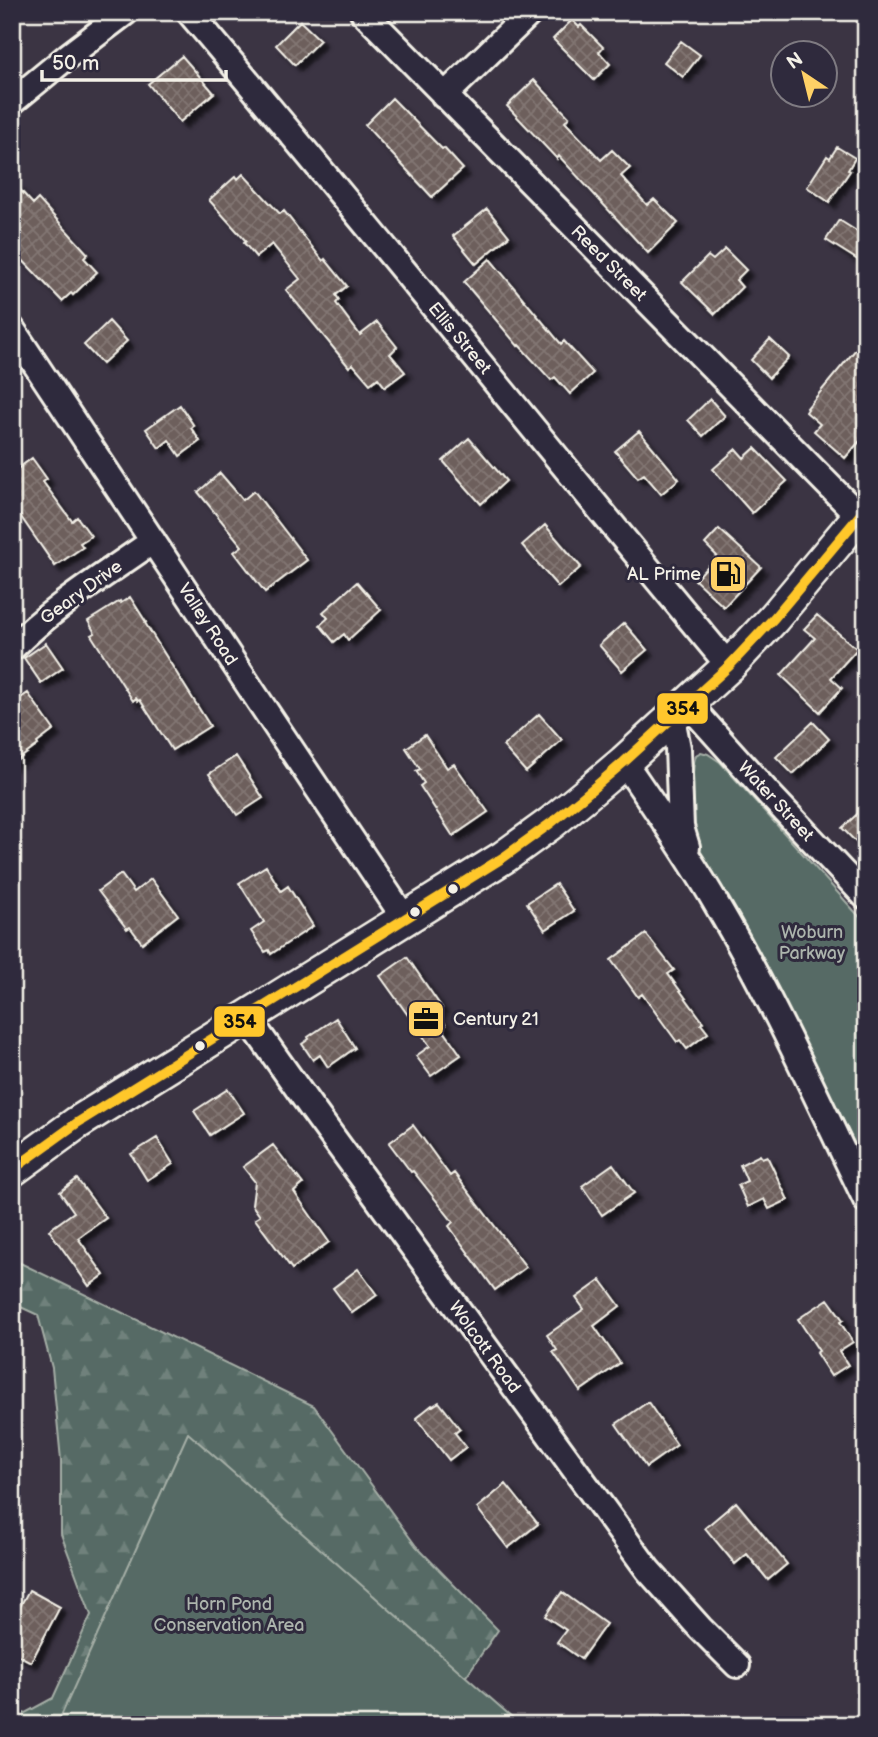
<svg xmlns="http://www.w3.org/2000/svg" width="878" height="1737" font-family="'Balsamiq Sans',sans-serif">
<defs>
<pattern id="forest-firs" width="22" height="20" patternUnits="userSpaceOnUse" patternTransform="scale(1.75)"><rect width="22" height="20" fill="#566b65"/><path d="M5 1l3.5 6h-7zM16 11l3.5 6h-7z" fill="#6f817b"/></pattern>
<pattern id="building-cross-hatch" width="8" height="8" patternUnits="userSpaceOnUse" patternTransform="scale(1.75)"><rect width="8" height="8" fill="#6d5e5b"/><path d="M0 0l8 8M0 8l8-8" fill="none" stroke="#827673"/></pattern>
<filter id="shadow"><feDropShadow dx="6" dy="6" stdDeviation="2" flood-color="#0009"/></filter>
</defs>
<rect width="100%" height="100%" fill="#3b3443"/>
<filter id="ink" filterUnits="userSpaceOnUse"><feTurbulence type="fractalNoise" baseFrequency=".0143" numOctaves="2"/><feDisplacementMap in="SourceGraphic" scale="14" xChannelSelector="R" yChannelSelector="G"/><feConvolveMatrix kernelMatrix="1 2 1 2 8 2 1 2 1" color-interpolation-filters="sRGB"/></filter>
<g filter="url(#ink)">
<!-- forest -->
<path fill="url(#forest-firs)" stroke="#a5aea6" stroke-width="2" d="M12,1259L314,1406L416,1546L498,1630L449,1701L459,1725H12V1720L53,1698L91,1615L61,1534V1460L52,1368L38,1315L12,1303Z"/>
<!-- park -->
<path fill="#566b65" stroke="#a5aea6" stroke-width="2" d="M701,752L708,754L720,762L866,924V1167L806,1045L776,986L698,848L689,814L694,762L696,755Z
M188,1433L521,1725H57Z"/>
<!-- building -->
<path fill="url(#building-cross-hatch)" stroke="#f4f1e8" stroke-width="2" filter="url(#shadow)" d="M572,20L579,27L581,25L603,47L599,52L610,64L594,80L553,39Z
M300,21L320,40L295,65L276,45Z
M681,41L700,55L683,77L664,62Z
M182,56L214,93L180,122L148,84Z
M534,80L569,117L565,122L601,160L612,150L630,168L621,176L647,205L654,199L678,223L648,253L559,156L557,159L507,106Z
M392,98L442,149L444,148L463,169L432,197L365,125Z
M837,147L855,158L848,170L850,171L829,202L807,187L827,156L830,158Z
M243,174L280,214L284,211L323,261L325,259L347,286L336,295L339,300L336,303L360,335L377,322L397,347L390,354L405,372L385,387L378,378L370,384L353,364L349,367L286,290L300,279L272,244L256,257L244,243L246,241L209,200L236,176L238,179Z
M12,181L33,204L38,199L88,254L84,258L97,272L73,295L71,293L62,301L12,249Z
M487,209L509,236L476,264L453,236Z
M839,220L866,237V265L826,240Z
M725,249L746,270L736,280L742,287L715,314L682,282L708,256L713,260Z
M490,259L561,344L564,341L593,373L570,394L555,377L551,380L519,345L518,346L464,282Z
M109,321L127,341L102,364L84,345Z
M866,337V434L845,458L814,431L820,424L806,412L808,409L807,408Z
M770,339L789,357L769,378L751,360Z
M710,399L725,416L703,436L688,420Z
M180,405L194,426L191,428L200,441L180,456L169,440L159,448L146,429Z
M639,431L679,479L661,494L644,474L638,478L615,451Z
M469,438L506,481L481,504L443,461Z
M755,448L787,481L752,513L713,469L736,449L744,458Z
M32,458L47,479L43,482L72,521L77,517L91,536L80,543L83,547L55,566L12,504V473Z
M220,473L243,500L254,491L307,560L265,592L234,552L242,546L198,492Z
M545,525L581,567L558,587L522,545Z
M719,529L761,567L724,607L695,580L717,556L705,544Z
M357,582L381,610L348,640L344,634L334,642L320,625L328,618L323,612Z
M130,597L146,622L145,623L210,726L172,750L140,700L138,701L136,698L133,701L91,635L95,633L88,621L120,601L121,603Z
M817,615L857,649L831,678L842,688L820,712L781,675L815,638L804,629Z
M624,623L647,650L622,671L599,645Z
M46,643L63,668L41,683L24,658Z
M28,693L54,730L37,743L38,745L12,764V704Z
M539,714L562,740L526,772L503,746Z
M813,722L829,739L793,774L776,757Z
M425,735L447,768L454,764L488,812L453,836L420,786L424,783L416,771L420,769L406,748Z
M236,756L263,798L237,815L209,774Z
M866,806V852L842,828Z
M266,866L281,891L288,886L313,926L271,954L269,950L265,952L251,931L264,922L239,883Z
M121,874L134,892L151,879L178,915L142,943L130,927L127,929L98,891Z
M556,884L574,911L545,930L527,903Z
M646,934L674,970L668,974L703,1022L701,1024L708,1033L687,1049L680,1040L677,1042L642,994L638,997L611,960Z
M407,957L442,1008L437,1012L446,1025L442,1028L461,1055L431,1076L416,1056L430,1046L380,976Z
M336,1018L355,1048L328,1067L320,1055L313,1060L302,1044L309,1039L308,1037Z
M228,1089L244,1113L210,1135L194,1111Z
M413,1125L450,1176L454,1173L526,1267L495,1290L449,1226L453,1222L413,1171L411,1172L389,1143Z
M157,1138L173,1164L147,1180L131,1154Z
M273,1145L303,1184L294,1192L329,1242L292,1269L255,1219L260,1216L252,1205L255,1182L243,1167Z
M760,1155L762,1158L767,1156L788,1200L769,1209L764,1199L748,1207L738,1185L747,1181L740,1165Z
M613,1164L634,1193L602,1215L582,1186Z
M77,1179L106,1218L78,1238L104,1275L89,1286L49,1230L74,1212L60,1192Z
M358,1269L377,1295L352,1313L333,1288Z
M601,1280L620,1306L594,1326L620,1363L580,1391L553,1352L557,1350L547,1335L584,1309L576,1298Z
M828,1299L843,1320L840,1322L853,1342L839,1351L848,1365L831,1376L816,1353L819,1351L798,1319Z
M439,1402L460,1429L455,1433L466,1447L449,1460L416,1418L432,1405L433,1406Z
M648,1402L677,1445L646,1467L616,1424Z
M506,1484L538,1524L508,1548L477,1508Z
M736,1502L787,1564L768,1580L747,1554L735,1564L705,1528Z
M29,1590L60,1607L31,1662L12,1652V1621Z
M562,1592L606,1624L581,1659L557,1642L566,1630L545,1616Z"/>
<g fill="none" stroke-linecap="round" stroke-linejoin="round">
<defs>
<path id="minor" d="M189,12C372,228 548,449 729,666
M363,12L859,516
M444,96L531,12
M12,102L68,56L126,12
M12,329L259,701L405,919
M12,648C54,606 105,575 153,541
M688,704L768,793L866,897
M672,718L678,748L681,827L687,847
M624,762C656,809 689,856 717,905C773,1000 818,1101 866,1200
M247,1017L310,1106L648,1570L700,1628L737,1665"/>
<path id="major" d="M12,1170L77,1123L504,857L551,823L584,796L624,762L729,666L774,618L866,508"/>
</defs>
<!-- minor casing -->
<use href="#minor" stroke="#f4f1e8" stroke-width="30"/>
<!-- major casing -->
<use href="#major" stroke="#f4f1e8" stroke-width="37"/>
<!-- minor -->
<use href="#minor" stroke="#2f2a3d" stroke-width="24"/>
<!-- major -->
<use href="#major" stroke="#2f2a3d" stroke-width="32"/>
<defs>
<path id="bus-1" d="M12,1170L77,1123L504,857L551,823L584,796L624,762L729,666L774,618L866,508"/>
</defs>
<!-- bus-1 casing -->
<use href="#bus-1" stroke="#2f2a3d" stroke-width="16"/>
<!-- bus-1 -->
<use href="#bus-1" stroke="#ffc72c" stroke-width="10"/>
</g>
</g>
<!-- icons -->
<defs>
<symbol id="fuel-square" viewBox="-11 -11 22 22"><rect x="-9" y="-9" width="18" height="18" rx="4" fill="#ffd166" stroke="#2f2a3d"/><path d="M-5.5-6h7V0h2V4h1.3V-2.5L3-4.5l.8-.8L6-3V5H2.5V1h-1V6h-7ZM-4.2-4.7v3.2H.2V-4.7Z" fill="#111"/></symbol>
<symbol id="office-square" viewBox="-11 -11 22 22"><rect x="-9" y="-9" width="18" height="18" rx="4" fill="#ffd166" stroke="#2f2a3d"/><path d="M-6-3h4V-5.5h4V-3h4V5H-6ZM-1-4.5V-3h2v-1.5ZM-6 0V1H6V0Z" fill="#111"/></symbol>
</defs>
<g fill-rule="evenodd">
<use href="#fuel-square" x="706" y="552" width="44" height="44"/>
<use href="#office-square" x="404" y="997" width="44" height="44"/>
</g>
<!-- markers -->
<g fill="#f4f1e8" stroke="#2f2a3d" stroke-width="2.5">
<circle cx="453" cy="889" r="6"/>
<circle cx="415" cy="912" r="6"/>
<circle cx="200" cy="1046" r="6"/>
</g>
<g text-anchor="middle" stroke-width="6" stroke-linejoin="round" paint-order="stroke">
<!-- street labels -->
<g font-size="18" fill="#f4f1e8" stroke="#2f2a3d">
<text transform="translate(609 263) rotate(45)" y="6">Reed Street</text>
<text transform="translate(460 338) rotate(50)" y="6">Ellis Street</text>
<text transform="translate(81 592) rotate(-36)" y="6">Geary Drive</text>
<text transform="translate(208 624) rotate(57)" y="6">Valley Road</text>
<text transform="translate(776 801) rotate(47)" y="6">Water Street</text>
<text transform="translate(485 1347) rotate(54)" y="6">Wolcott Road</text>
</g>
<!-- poi labels -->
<g font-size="18" fill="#f4f1e8" stroke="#2f2a3d" text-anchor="end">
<text x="701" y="580">AL Prime</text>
<text x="453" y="1025" text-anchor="start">Century 21</text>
</g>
<!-- park labels -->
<g font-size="18" fill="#adb5ad" stroke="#2f2a3d">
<text x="812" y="938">Woburn<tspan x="812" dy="21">Parkway</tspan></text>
<text x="229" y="1610">Horn Pond<tspan x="229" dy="21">Conservation Area</tspan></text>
</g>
</g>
<g stroke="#2f2a3d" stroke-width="2.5">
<rect x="656" y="692" width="53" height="33" rx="7" fill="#ffc72c"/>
<rect x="213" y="1005" width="53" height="33" rx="7" fill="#ffc72c"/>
</g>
<g font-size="19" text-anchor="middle" font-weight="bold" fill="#111">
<text x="683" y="715">354</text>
<text x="240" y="1028">354</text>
</g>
<!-- margin -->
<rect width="878" height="1737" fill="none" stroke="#2f2a3d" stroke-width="42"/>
<rect x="21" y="21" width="836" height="1695" fill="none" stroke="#f4f1e8" stroke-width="2.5" filter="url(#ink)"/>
<!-- north arrow -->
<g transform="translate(804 74) rotate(325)"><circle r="33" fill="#2f2a3d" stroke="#7e7a81" stroke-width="2"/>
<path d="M0-5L12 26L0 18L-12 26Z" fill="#ffd166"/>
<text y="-10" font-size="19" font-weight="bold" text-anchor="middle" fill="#f4f1e8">N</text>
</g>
<!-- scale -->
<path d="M42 70v10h184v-10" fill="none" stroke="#f4f1e8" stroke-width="3.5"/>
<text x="52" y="70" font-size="21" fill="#f4f1e8" stroke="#2f2a3d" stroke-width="5" paint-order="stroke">50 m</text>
</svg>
